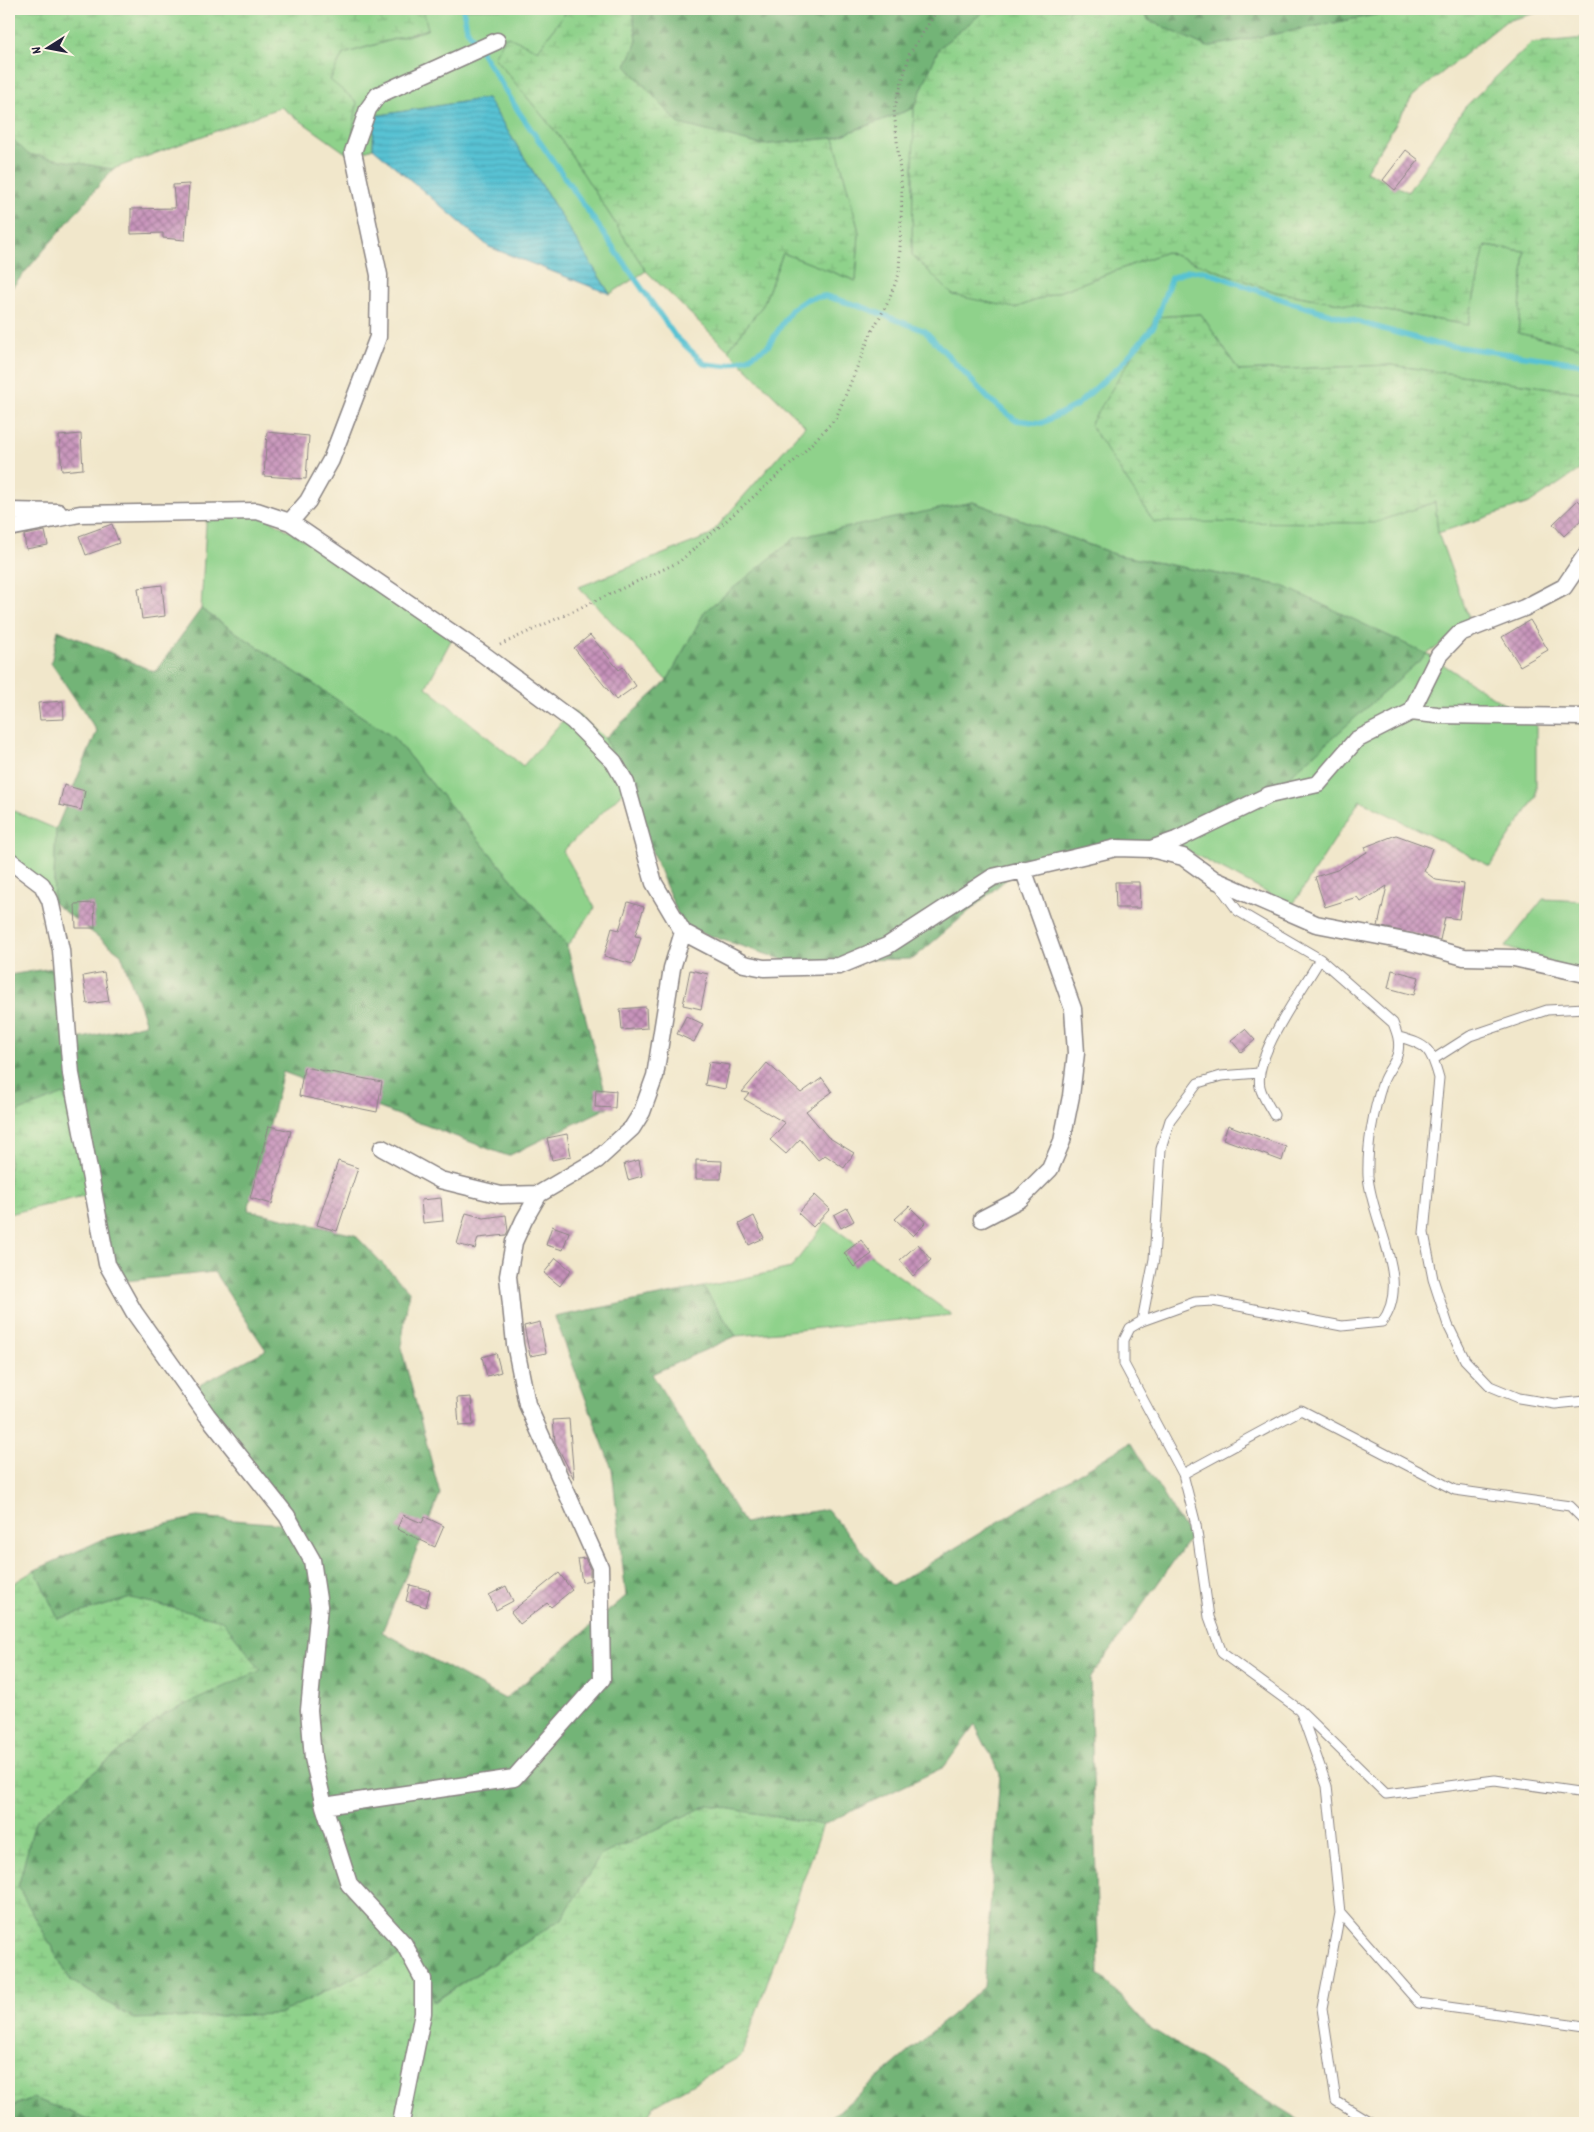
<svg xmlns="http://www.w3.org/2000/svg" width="1594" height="2132" font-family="Dekko,sans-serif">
<defs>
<pattern id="forest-firs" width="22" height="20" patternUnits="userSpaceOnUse" patternTransform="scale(1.25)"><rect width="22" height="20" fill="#73b477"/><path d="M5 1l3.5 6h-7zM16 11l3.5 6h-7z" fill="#5e9263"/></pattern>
<pattern id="wetland-marsh" width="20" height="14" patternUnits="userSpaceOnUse" patternTransform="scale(1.25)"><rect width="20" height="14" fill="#8fd28b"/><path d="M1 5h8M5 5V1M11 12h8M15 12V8" fill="none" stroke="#7bb479"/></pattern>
<pattern id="water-rules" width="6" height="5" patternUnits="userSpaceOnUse" patternTransform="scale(1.25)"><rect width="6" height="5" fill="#58c2d3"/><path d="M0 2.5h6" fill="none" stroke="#4ca6b6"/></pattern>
<pattern id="building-cross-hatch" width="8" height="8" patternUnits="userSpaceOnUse" patternTransform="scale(1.25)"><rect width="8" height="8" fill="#c793bb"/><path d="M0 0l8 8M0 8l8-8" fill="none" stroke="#a17899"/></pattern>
</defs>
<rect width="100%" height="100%" fill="#fcf5e5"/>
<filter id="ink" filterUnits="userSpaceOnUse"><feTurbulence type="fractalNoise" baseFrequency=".02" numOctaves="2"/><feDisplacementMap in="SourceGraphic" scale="10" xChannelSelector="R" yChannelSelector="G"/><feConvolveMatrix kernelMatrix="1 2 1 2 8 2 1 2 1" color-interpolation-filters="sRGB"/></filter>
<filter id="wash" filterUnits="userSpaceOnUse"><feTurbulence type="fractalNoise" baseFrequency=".0096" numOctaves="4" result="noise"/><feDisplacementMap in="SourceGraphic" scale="20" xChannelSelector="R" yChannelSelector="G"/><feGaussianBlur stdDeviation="1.12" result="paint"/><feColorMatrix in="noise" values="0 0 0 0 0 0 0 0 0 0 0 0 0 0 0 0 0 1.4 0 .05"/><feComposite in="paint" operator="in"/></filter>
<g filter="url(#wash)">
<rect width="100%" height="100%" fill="#f1e7cb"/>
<!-- grass -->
<path fill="#8fd28b" stroke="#587a63" d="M423,9H568L538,50L494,57L559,136L646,271L610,294L487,98L374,116L373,148L350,156L330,80L343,54L427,30Z
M914,108L912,255L1015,308L1166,252L1276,292L1468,325L1485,246L1525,251L1518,333L1585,348V393L1391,365L1239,371L1201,314L1156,317L1374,523L1435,502L1438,533L1471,624L1427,654L1536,725V797L1490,866L1360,800L1292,906L1173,843L1283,586L1117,555L973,502L705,611L667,681L579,587L709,536L805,426L728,350L763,305L783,253L856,281L859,232L834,138Z
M207,507L254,510L456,631L426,687L523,766L572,710L605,738L627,788L563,851L595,908L567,946L394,738L201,609Z
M9,809L56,829L53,903L9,869Z
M1543,899L1585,901V974L1505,947Z
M826,1222L952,1315L736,1336L703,1287L791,1268Z"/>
<!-- forest -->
<path fill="url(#forest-firs)" stroke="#4a6b59" d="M632,9H987L939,48L914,108L834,138L761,145L679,124L626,66L637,41Z
M1142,9H1407L1207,47L1148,20Z
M9,135L28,154L113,169L9,291Z
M973,502L1117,555L1283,586L1427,654L1265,798L1173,843L1023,865L913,959L787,961L683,927L605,738L667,681L705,611L795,538Z
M201,609L394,738L567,946L609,1107L508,1156L283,1072L248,1210L355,1235L409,1291L401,1347L440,1494L382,1632L505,1699L626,1596L612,1469L555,1317L703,1287L736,1336L652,1374L744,1523L827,1509L892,1586L1131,1442L1190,1538L1090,1679L1099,1973L1147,2026L1304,2123H825L984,1987L1000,1774L975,1725L944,1767L823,1825L708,1805L600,1856L562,1919L433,2002L413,1949L279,2014L134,2019L70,1980L18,1887L35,1821L163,1715L260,1670L221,1620L131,1598L58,1619L35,1570L106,1538L197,1517L294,1525L186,1392L266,1350L214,1272L116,1282L64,1095L9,1115V975L59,967L78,1039L146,1024L121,954L53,903L56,829L97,731L51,663L58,630L155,672Z
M33,2098L100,2123H9V2108Z"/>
<!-- wetland -->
<path fill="url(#wetland-marsh)" stroke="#587a63" d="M9,9H423L428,29L343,54L330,80L357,102L350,156L281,107L113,169L28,154L9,135Z
M568,9H632L637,41L626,66L679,124L761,145L834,138L859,232L856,281L783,253L763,305L728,350L646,271L559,136L494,57L506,36L538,50Z
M987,9H1142L1148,20L1207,47L1407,9H1551L1506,21L1413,96L1366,171L1408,192L1465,107L1531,43L1585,38V348L1518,333L1525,251L1485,246L1468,325L1276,292L1166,252L1015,308L953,295L912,255L914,108L939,48Z
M1201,314L1239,371L1391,365L1585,393V466L1532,502L1438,533L1435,502L1374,523L1154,522L1090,425L1156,317Z
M64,1094L92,1194L9,1214V1115Z
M35,1570L58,1619L131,1598L222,1620L261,1670L163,1715L35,1821L18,1887L70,1980L134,2019L279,2014L413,1949L434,2002L562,1919L600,1856L708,1805L823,1825L741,2056L653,2106L644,2123H100L33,2098L9,2107V1586Z"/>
<!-- water -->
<path fill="url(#water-rules)" stroke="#3d7287" d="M487,98L610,294L489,247L373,148L374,116Z"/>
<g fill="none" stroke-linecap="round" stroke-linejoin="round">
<!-- stream -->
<path stroke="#58c2d3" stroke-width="5.5" d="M463,9L467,29L519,112L675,336L705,364L724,366L748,358L768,346L792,309L807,299L825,296L863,307L925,331L988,398L1015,420L1042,423L1077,405L1120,366L1154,326L1171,278L1187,271H1204L1292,303L1436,344L1585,364"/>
</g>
<g id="blocks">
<!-- building -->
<path fill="url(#building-cross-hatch)" d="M1406,150L1419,160L1395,190L1383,180Z
M189,184L185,240L163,238V233L131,234V209L175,208L173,185Z
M267,432L309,436L306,479L264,476Z
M81,434L83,469L62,471L59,436Z
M1578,500L1585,508V516L1564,536L1553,524Z
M112,524L119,543L86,555L79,536Z
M45,531L48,545L26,549L24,535Z
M162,585L165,616L142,619L138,588Z
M1530,620L1548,650L1520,666L1502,637Z
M590,635L619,670L623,667L636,686L616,700L574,648Z
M63,701L64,719L40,720L38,703Z
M64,785L85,791L81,810L59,805Z
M1396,835L1432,848L1424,871L1436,880L1464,884L1459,919L1445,917L1440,940L1378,926L1387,886L1361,902L1357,897L1325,907L1315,877L1337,870L1367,852L1365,847Z
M1115,882H1139L1140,908H1116Z
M628,902L644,907L635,936L641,937L633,964L604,956L612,928L619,930Z
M94,903L95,928H76L75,904Z
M690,970L708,974L701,1009L683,1005Z
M1392,970L1419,977L1414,995L1388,988Z
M104,972L109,1001L87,1004L83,976Z
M646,1007L647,1028L622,1030L620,1009Z
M686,1016L703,1024L694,1042L677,1034Z
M1245,1029L1255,1040L1241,1052L1231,1040Z
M709,1062L730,1065L725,1089L705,1085Z
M767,1063L801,1093L822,1078L832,1092L806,1111L828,1137L854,1153L844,1168L825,1155L818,1160L800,1139L786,1154L770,1140L785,1123L744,1099L749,1093L742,1092Z
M304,1067L382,1082L377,1112L299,1096Z
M596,1089L616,1091L615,1108L595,1107Z
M1228,1125L1286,1147L1282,1161L1223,1139Z
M269,1126L291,1131L272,1204L250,1198Z
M567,1134L571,1156L552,1160L547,1138Z
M639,1160L642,1176L628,1180L624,1164Z
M696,1160L722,1161L721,1179H696Z
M338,1161L358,1168L337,1231L317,1225Z
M815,1195L830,1209L813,1227L798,1213Z
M441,1198L443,1221L423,1223L421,1200Z
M909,1206L926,1223L913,1236L895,1219Z
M847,1208L854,1221L841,1228L834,1215Z
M466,1213L484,1218L506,1215L508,1231L506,1235L478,1238L475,1249L457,1244Z
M754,1216L764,1238L749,1245L739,1224Z
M552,1226L569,1232L563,1250L546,1245Z
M861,1240L872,1254L854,1267L844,1253Z
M918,1244L931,1260L913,1276L900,1260Z
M556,1258L571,1270L560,1286L544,1273Z
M540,1322L546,1353L530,1356L524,1326Z
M496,1353L501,1372L487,1376L482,1357Z
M471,1397L473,1425L459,1426L457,1398Z
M569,1419L574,1479L555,1442L553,1420Z
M403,1515L422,1523L425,1517L444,1526L435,1547L397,1529Z
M585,1558L590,1569V1580L582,1582L578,1559Z
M559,1573L572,1590L551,1607L547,1603L520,1624L511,1612Z
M410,1585L430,1590L426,1607L406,1601Z
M506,1586L513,1601L496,1610L489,1595Z"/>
</g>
</g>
<g filter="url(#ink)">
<use href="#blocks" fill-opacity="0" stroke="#8a8483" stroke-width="1"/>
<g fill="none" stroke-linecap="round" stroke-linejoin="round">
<defs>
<path id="service" d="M1218,884L1238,911L1320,959L1393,1023C1397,1033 1400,1041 1398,1052C1396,1063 1386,1072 1383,1082C1373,1111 1367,1146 1368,1176C1371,1221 1413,1282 1382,1322L1342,1326L1213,1301L1195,1302L1142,1321L1130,1328L1124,1340V1364L1183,1474L1196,1525L1209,1617L1222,1653L1300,1710L1327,1786L1340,1913L1419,2003L1585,2026
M1399,1037C1428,1045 1431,1049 1439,1078L1424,1233L1433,1279L1448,1325L1465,1360L1490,1386L1519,1398L1555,1404L1585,1401
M1434,1059L1470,1036L1547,1010L1585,1008
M1274,1115C1269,1106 1262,1096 1260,1087C1253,1055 1304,988 1320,959
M1142,1321L1154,1259L1161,1149L1170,1120L1198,1083L1221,1076L1259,1073
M1183,1474L1301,1410L1455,1490L1570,1506L1585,1521
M1301,1711L1386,1794L1495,1780L1585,1793
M1340,1913L1322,2008L1336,2101L1372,2123"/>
<path id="minor" d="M9,511L58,512
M290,522L308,501L331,460L378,337L379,275L353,152L368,109L378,95L497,41
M9,528L80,514L257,511L290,522L483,654L573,721L614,762L626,783L654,883L683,932L744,964L764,968L839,966L887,946L993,877L1116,848L1151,849L1183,857L1215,880L1316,924L1410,942L1464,957L1514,958L1585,974
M1411,712L1439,655L1460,633L1524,608L1564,587L1585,556
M1151,849L1176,840L1269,795L1318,784L1356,740L1411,712L1437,715L1585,717
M9,860L42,885L50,900L61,950L71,1074L107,1264L134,1312L207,1415L287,1516L312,1560L319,1606L309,1710L313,1758L324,1806L349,1884L404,1944L423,1979V2013L401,2123
M382,1148L440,1180L501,1195L539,1194L597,1160L632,1128L642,1112L655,1076L672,968L683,932
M982,1219L1020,1199L1050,1169L1062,1141L1071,1096L1076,1053L1073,1009L1023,869
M324,1806L514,1778L602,1679L600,1567L527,1404L515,1344L508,1276L514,1242L524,1220L539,1194"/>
</defs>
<!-- service casing -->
<use href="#service" stroke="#8a8483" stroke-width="11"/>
<!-- minor casing -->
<use href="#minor" stroke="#8a8483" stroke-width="19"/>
<!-- path -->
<path stroke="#8a8483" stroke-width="3" stroke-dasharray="1 4" stroke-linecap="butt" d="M500,645L679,562L800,456L836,418L872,331L887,304L899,274L902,192L894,110L910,53L938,9"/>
<!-- service -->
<use href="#service" stroke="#fff" stroke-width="9"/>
<!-- minor -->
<use href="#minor" stroke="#fff" stroke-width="16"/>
</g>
</g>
<!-- margin -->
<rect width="1594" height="2132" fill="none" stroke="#fcf5e5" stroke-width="30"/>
<!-- north arrow -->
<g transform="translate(48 48) rotate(259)" stroke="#fcf5e5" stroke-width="4" paint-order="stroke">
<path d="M0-4L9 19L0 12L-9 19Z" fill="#22223b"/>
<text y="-8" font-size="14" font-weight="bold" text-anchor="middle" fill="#22223b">N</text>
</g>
</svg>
